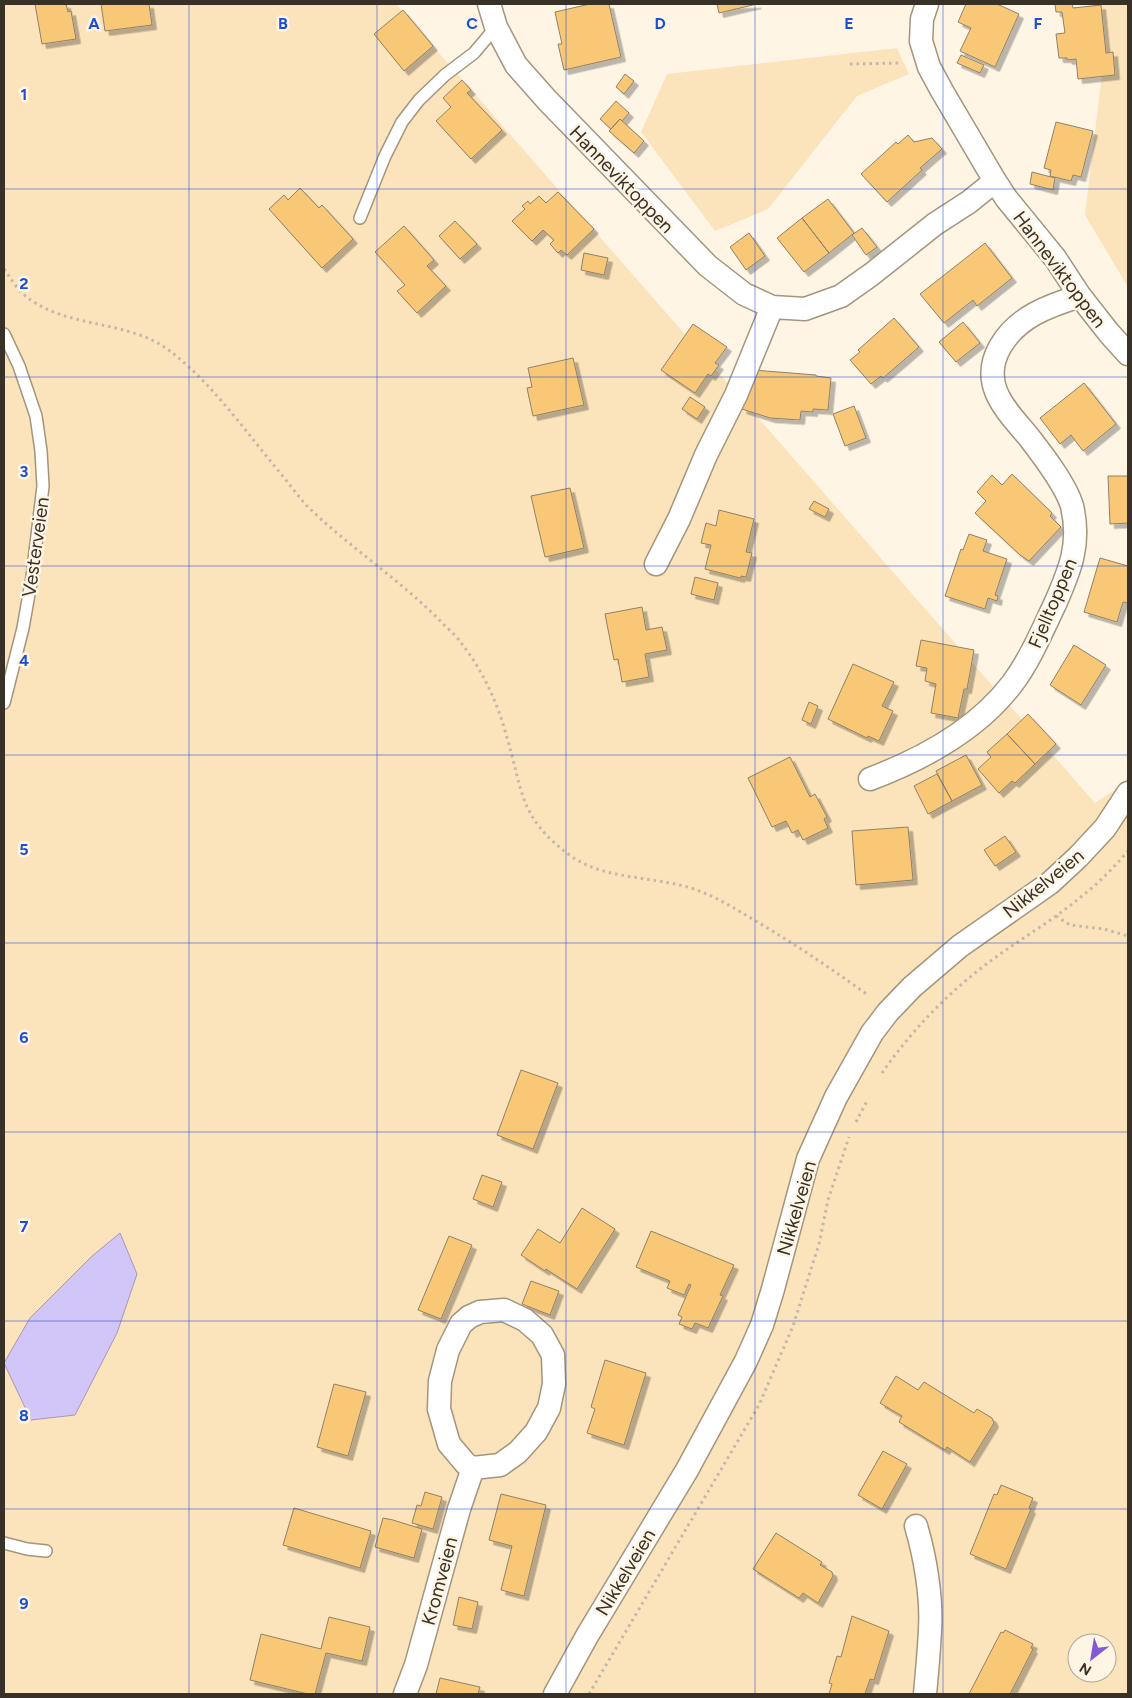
<svg xmlns="http://www.w3.org/2000/svg" width="1132" height="1698" font-family="Figtree,sans-serif">
<defs>
<filter id="shadow"><feDropShadow dx="4.5" dy="4.5" stdDeviation="0" flood-color="#0004"/></filter>
</defs>
<rect width="100%" height="100%" fill="#fff5e5"/>
<!-- green -->
<path fill="#fbe3bb" fill-rule="evenodd" d="M4,4H396L1095,803L1124,784L1128,775V1694H4ZM1077,1643H1107V1673H1077Z
M1088,4H1128V287L1085,215L1105,49Z
M897,48L909,74L857,96L768,209L715,231L641,132L667,74Z"/>
<!-- water -->
<path fill="#d1c6f7" stroke="#a399b9" d="M120,1233L137,1274L117,1333L75,1415L31,1420L4,1363L30,1318L91,1257Z"/>
<!-- building -->
<path fill="#f8c876" stroke="#908168" filter="url(#shadow)" d="M35,4H66L68,12L71,11L76,39L42,44Z
M101,4H149L152,25L105,31Z
M590,4H609L621,57L564,70L558,44H562L555,12Z
M717,4H757L719,13Z
M966,4H997L1019,14L995,67L960,51L971,28L958,22Z
M1055,4H1072L1073,8L1101,5L1106,53L1113,52L1115,75L1078,79L1076,59L1068,60L1067,58H1059L1056,34L1065,33L1062,12H1056Z
M403,10L433,46L404,71L374,34Z
M961,55L984,65L980,73L957,63Z
M625,74L634,81L624,94L616,87Z
M462,80L471,90L467,93L502,130L471,159L436,121L451,107L443,98Z
M616,101L629,113L622,121L620,119L611,129L600,119Z
M620,119L644,141L634,153L609,131Z
M1056,122L1093,131L1081,177L1073,175L1071,181L1050,176L1051,170L1044,168Z
M908,135L914,142L932,138L942,149L920,168L922,170L887,202L861,174L896,142L898,144Z
M1032,172L1055,178L1053,190L1030,184Z
M300,188L319,208L322,205L353,239L322,268L269,209L284,195L288,200Z
M558,192L594,229L567,255L561,250L558,253L550,244L554,240L543,230L532,241L512,221L525,209L522,206L528,201L530,204L539,196L546,203Z
M828,199L854,233L829,253L802,218Z
M802,218L829,253L804,272L777,238Z
M455,221L477,244L460,259L439,236Z
M404,226L434,260L427,266L446,286L417,313L397,291L405,285L375,252Z
M862,228L877,247L866,255L852,235Z
M749,233L765,256L746,270L730,247Z
M985,243L1012,278L977,306L973,300L944,323L920,294Z
M584,253L608,258L604,275L581,270Z
M894,318L919,347L883,378L881,376L871,384L850,360L860,352L858,350Z
M963,322L980,343L956,362L939,342Z
M693,324L727,347L715,363L719,365L711,376L708,374L695,393L661,370Z
M573,358L584,405L533,416L527,388L532,387L528,368Z
M753,370L816,375V376L831,378L828,410L813,409V412L801,411L800,420L770,418L742,409Z
M1084,383L1116,424L1083,451L1071,435L1060,444L1040,418Z
M690,397L705,407L697,419L682,409Z
M854,406L866,438L845,446L833,414Z
M1012,474L1052,513L1050,516L1061,527L1029,561L1020,555L975,513L986,501L977,492L992,475L1002,485Z
M1108,476H1128V523L1110,524Z
M570,488L584,548L545,557L531,496Z
M814,501L829,509L825,517L809,509Z
M719,510L754,519L746,552L752,553L746,577L741,576L740,578L705,569L711,545L701,543L706,523L716,526Z
M969,534L987,540L983,551L1007,559L995,595L998,596L997,601L988,598L985,609L945,596L961,549L963,550Z
M1100,558L1128,566V603L1123,602L1117,622L1084,612Z
M695,577L718,583L714,600L691,594Z
M642,607L646,630L662,627L667,650L645,654L649,677L622,682L618,659L614,660L605,614Z
M921,640L974,650L967,689H964L958,718L931,713L936,684L925,681L927,668L916,666Z
M1074,645L1106,665L1081,705L1050,685Z
M853,664L894,682L882,706L893,711L879,741L868,736L867,738L828,719Z
M809,702L818,706L811,724L802,720Z
M1028,714L1056,744L1035,764L1007,734Z
M1007,734L1035,764L1015,783L1012,781L999,793L978,769L991,757L987,752Z
M966,755L982,785L952,801L936,771Z
M790,757L810,797L815,794L827,817L824,819L828,828L803,840L798,830L792,833L786,821L772,827L748,778Z
M937,774L952,801L928,814L914,786Z
M908,827L913,880L856,885L852,831Z
M1005,836L1016,852L995,866L984,850Z
M521,1070L558,1083L533,1149L497,1135Z
M482,1175L502,1182L493,1207L473,1199Z
M582,1208L615,1229L577,1289L546,1269L545,1271L521,1255L538,1229L560,1243Z
M651,1231L734,1265L720,1295L723,1296L708,1328L695,1323L692,1329L679,1324L682,1317L678,1315L691,1285L689,1284L684,1295L667,1288L670,1281L636,1267Z
M449,1236L472,1245L441,1319L418,1310Z
M531,1281L559,1291L550,1315L522,1304Z
M605,1360L646,1373L624,1445L587,1433L595,1409L591,1407Z
M896,1376L918,1390L924,1382L974,1413L977,1409L992,1418L994,1423L970,1462L947,1447L945,1450L899,1422L902,1416L880,1403Z
M334,1384L366,1392L348,1456L317,1447Z
M883,1451L907,1464L882,1509L858,1495Z
M1001,1485L1033,1498L1029,1508L1031,1509L1006,1569L970,1554L994,1494L997,1495Z
M425,1492L442,1497L433,1529L412,1523L417,1505L421,1506Z
M501,1494L546,1505L524,1596L501,1590L512,1546L489,1540Z
M294,1508L371,1531L360,1568L283,1545Z
M383,1518L393,1520L422,1529L414,1558L375,1547Z
M776,1533L822,1562L820,1565L832,1572L833,1576L818,1603L803,1593L799,1598L753,1569Z
M459,1597L478,1602L472,1629L453,1625Z
M852,1616L889,1631L874,1680L870,1679L865,1694H829L832,1684L829,1683L837,1656L841,1657Z
M329,1617L370,1627L362,1661L326,1653L315,1694H308L250,1680L261,1634L321,1649Z
M1005,1630L1033,1644L1031,1648L1033,1649L1010,1694H969L1001,1632L1003,1633Z
M440,1678L480,1687L478,1694H436Z"/>
<g fill="none" stroke-linecap="round" stroke-linejoin="round">
<defs>
<path id="lane" d="M360,218L385,156L402,122L419,100L445,75L474,53L496,27
M4,334L19,366L36,416L41,451L43,486L32,577L23,628L4,703
M4,1543L27,1549L46,1551"/>
<path id="street" d="M489,4L496,27L516,65L547,100L708,266L744,294L772,307L805,309L841,296L872,274L935,224L969,202L995,181
M927,4L922,19L921,41L929,67L942,91L995,181L1006,198L1055,258L1080,296L1109,333L1128,354
M656,564L679,519L706,455L736,395L772,307
M870,779C923,759 977,730 1012,684C1030,660 1042,631 1055,604C1070,570 1081,544 1072,506C1066,485 1042,454 1028,436C1006,410 979,384 1000,347C1017,317 1048,306 1080,296
M504,1310L525,1320L542,1335L553,1355L554,1384L549,1408L536,1432L518,1452L500,1465L473,1468L466,1464L449,1444L439,1409L440,1381L448,1350L461,1324L469,1317L480,1312Z
M916,1526C925,1556 932,1597 930,1629C929,1651 927,1673 925,1694
M405,1694L416,1665L459,1509L473,1468
M555,1694L587,1636L687,1470L746,1361L762,1325L773,1289L808,1159L836,1097L872,1033L888,1012L912,987L960,946L1050,883L1078,857L1105,828L1128,793"/>
</defs>
<!-- lane casing -->
<use href="#lane" stroke="#a4957c" stroke-width="14"/>
<!-- street casing -->
<use href="#street" stroke="#a4957c" stroke-width="25"/>
<!-- path -->
<path stroke="#c1b8aa" stroke-width="3" stroke-dasharray="2.5 4" stroke-linecap="butt" d="M850,64L902,63
M4,269C10,277 15,286 22,293C63,330 127,318 170,351C213,384 246,432 281,474C290,485 298,496 307,506C351,549 404,582 446,627C452,632 458,638 462,644C483,671 497,702 506,734C523,790 518,818 571,856C607,882 661,875 702,892C724,901 744,914 764,926C801,948 833,970 868,995
M1056,916L1070,925L1104,929L1128,936
M882,1073C909,1034 943,998 980,969C1013,943 1050,923 1082,896C1099,883 1114,867 1128,851
M856,1122L868,1099
M589,1694L759,1405L793,1326L819,1244L828,1200L849,1137"/>
<!-- lane -->
<use href="#lane" stroke="#fff" stroke-width="11"/>
<!-- street -->
<use href="#street" stroke="#fff" stroke-width="22"/>
</g>
<!-- grid -->
<path fill="none" stroke="#1d4ed8" stroke-width="1" stroke-opacity="0.55" d="M189,4V1694M377,4V1694M566,4V1694M755,4V1694M943,4V1694M4,189H1128M4,377H1128M4,566H1128M4,755H1128M4,943H1128M4,1132H1128M4,1321H1128M4,1509H1128"/>
<g text-anchor="middle" stroke-width="5" stroke-linejoin="round" paint-order="stroke">
<!-- street labels -->
<g font-size="19" fill="#373127" stroke="#fff5e5">
<text transform="translate(622 179) rotate(46)" y="7">Hanneviktoppen</text>
<text transform="translate(1060 269) rotate(53)" y="7">Hanneviktoppen</text>
<text transform="translate(35 547) rotate(-82)" y="7">Vesterveien</text>
<text transform="translate(1052 603) rotate(-67)" y="7">Fjelltoppen</text>
<text transform="translate(1043 883) rotate(-39)" y="7">Nikkelveien</text>
<text transform="translate(796 1208) rotate(-74)" y="7">Nikkelveien</text>
<text transform="translate(625 1572) rotate(-59)" y="7">Nikkelveien</text>
<text transform="translate(439 1581) rotate(-75)" y="7">Kromveien</text>
</g>
</g>
<g font-size="16" text-anchor="middle" font-weight="bold" fill="#1d4ed8" stroke="#fff5e5" stroke-width="5" stroke-linejoin="round" paint-order="stroke">
<text x="94" y="29">A</text>
<text x="283" y="29">B</text>
<text x="472" y="29">C</text>
<text x="660" y="29">D</text>
<text x="849" y="29">E</text>
<text x="1038" y="29">F</text>
<text x="24" y="100">1</text>
<text x="24" y="289">2</text>
<text x="24" y="477">3</text>
<text x="24" y="666">4</text>
<text x="24" y="855">5</text>
<text x="24" y="1043">6</text>
<text x="24" y="1232">7</text>
<text x="24" y="1421">8</text>
<text x="24" y="1609">9</text>
</g>
<!-- border -->
<rect width="1132" height="1698" fill="none" stroke="#373127" stroke-width="10"/>
<!-- north arrow -->
<g transform="translate(1092 1658) rotate(211)"><circle r="24" fill="#fff5e5" stroke="#afa799"/>
<path d="M0-4L9 19L0 12L-9 19Z" fill="#825ad3"/>
<text y="-8" font-size="14" font-weight="bold" text-anchor="middle" fill="#373127">N</text>
</g>
</svg>
